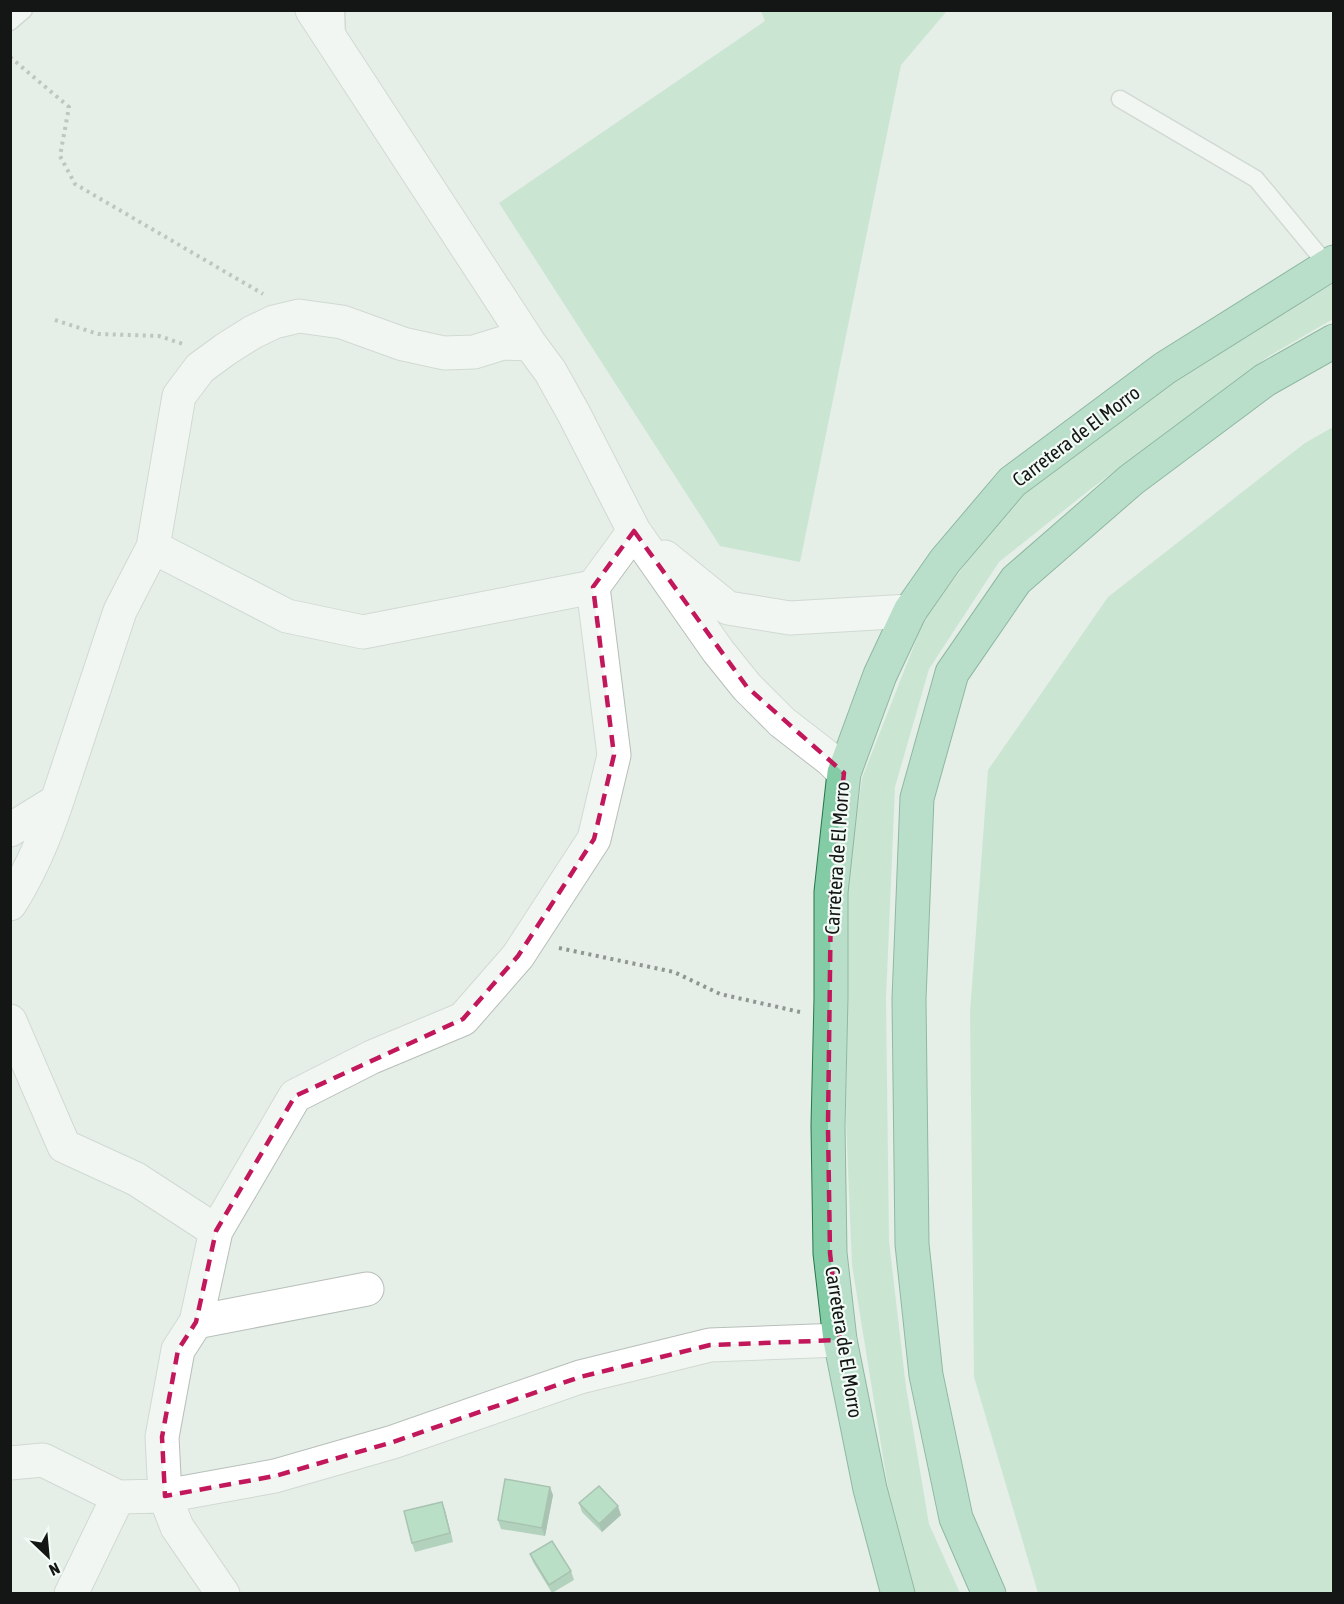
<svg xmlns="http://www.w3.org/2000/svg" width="1344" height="1604" font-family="'Asap Condensed',sans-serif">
<rect width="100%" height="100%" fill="#e6eee8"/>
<!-- green -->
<path fill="#acd9bb" d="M761,11H947L901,65L800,562L720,546L499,203L765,21Z
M1333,279V319L1269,356L1092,488L999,562L929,669L895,787L886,999L889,1241L906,1387L929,1524L960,1593L916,1594L888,1488L852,1265L846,1122L848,882L862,778L924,620L1020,490L1177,374Z
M1333,427V1593H1038L974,1377L970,1012L988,770L1108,597L1305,443Z"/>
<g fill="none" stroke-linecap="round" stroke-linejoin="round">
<defs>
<path id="service" d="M336,10L337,38
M10,22L24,10
M1120,99L1256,179L1328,266"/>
<path id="minor" d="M312,10L530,344L550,371L574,414L634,531L718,651L747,687L782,722L831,760L844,773
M153,547L287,616L363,632L593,587
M665,557L728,608L790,618L910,611
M10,830L57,801L120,611L153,547L179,396L200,368L226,349L253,332L274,322L299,316L342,322L403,344L444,353L474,352L503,343L530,344
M10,904C31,871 45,837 57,801
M10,1021L64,1146L136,1179L216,1231
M196,1322L367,1289
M10,1463L43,1460L118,1497L165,1496L275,1476L393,1442L580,1377L710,1345L840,1340
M71,1594L118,1497
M223,1594L177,1527L165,1496L162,1437L178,1350L196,1322L216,1231L295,1096L372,1057L463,1019L518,956L594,839L614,755L593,587L634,531"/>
<path id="primary" d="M898,1594L870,1489L840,1340L830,1253L828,1126L831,998V892L844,773L880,675L910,611L945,561L1012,482L1165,368L1334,262
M989,1594L956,1518L926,1375L912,1244L909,999L917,798L952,673L1016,580L1131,480L1265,380L1334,341"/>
</defs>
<!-- service casing -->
<use href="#service" stroke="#b7bfb9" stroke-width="19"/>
<!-- minor casing -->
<use href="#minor" stroke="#b7bfb9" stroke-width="35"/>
<!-- primary casing -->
<use href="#primary" stroke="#26764c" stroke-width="35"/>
<!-- path -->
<path stroke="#909692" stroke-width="4" stroke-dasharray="3 4.5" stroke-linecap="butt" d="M10,57L69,107L60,156L75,184L263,294
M55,320L98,334L159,336L183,344
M559,948L674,972L720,994L800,1012"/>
<!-- service -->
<use href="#service" stroke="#fff" stroke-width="16"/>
<!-- minor -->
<use href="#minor" stroke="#fff" stroke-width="33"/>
<!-- primary -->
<use href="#primary" stroke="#83cca6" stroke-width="33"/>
</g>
<!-- wall -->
<path fill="#73af89" d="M553,1495L545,1536L501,1529L498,1520Z
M442,1502L453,1542L415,1552L412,1543Z
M579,1503L621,1515L602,1532L582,1512Z
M530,1554L571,1571L574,1580L552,1593L533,1562Z"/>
<!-- shaded-wall -->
<path fill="#5e8f6f" d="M550,1487L553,1495L545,1536L542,1528Z
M442,1502L445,1510L453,1542L450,1533Z
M618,1506L621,1515L602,1532L599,1524Z"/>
<!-- building -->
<path fill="#86cc9f" stroke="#5e8f6f" stroke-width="1.5" d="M505,1479L550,1487L542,1528L498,1520Z
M599,1486L618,1506L599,1524L579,1503Z
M442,1502L450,1533L412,1543L404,1511Z
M552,1541L571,1571L549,1585L530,1554Z"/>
<!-- marked area -->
<path d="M0 0H1344V1604H0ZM634,531L747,687L844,773L831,892L828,1126L830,1253L840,1340L710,1345L580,1377L393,1442L275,1476L165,1496L162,1437L178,1350L196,1322L216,1231L295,1096L463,1019L518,956L594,839L614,755L593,587Z" fill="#e6eee8" fill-opacity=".55" fill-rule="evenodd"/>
<path fill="none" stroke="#c2185b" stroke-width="4.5" stroke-dasharray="12 8" stroke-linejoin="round" d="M634,531L747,687L844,773L831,892L828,1126L830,1253L840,1340L710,1345L580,1377L393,1442L275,1476L165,1496L162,1437L178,1350L196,1322L216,1231L295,1096L463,1019L518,956L594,839L614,755L593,587Z"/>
<g text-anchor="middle" stroke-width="4.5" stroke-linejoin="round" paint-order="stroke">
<!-- street labels -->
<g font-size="20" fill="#131614" stroke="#f3fbf6">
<text transform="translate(1076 436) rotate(-37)" y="7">Carretera de El Morro</text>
<text transform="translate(837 858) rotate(-86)" y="7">Carretera de El Morro</text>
<text transform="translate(844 1342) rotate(81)" y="7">Carretera de El Morro</text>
</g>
</g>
<!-- border -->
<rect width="1344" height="1604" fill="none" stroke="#131614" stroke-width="24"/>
<!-- north arrow -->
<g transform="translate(48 1556) rotate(154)" stroke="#f3fbf6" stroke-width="4.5" paint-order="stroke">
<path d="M0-4.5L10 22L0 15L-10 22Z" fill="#131614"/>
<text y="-9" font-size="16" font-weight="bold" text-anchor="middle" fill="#131614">N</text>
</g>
</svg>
